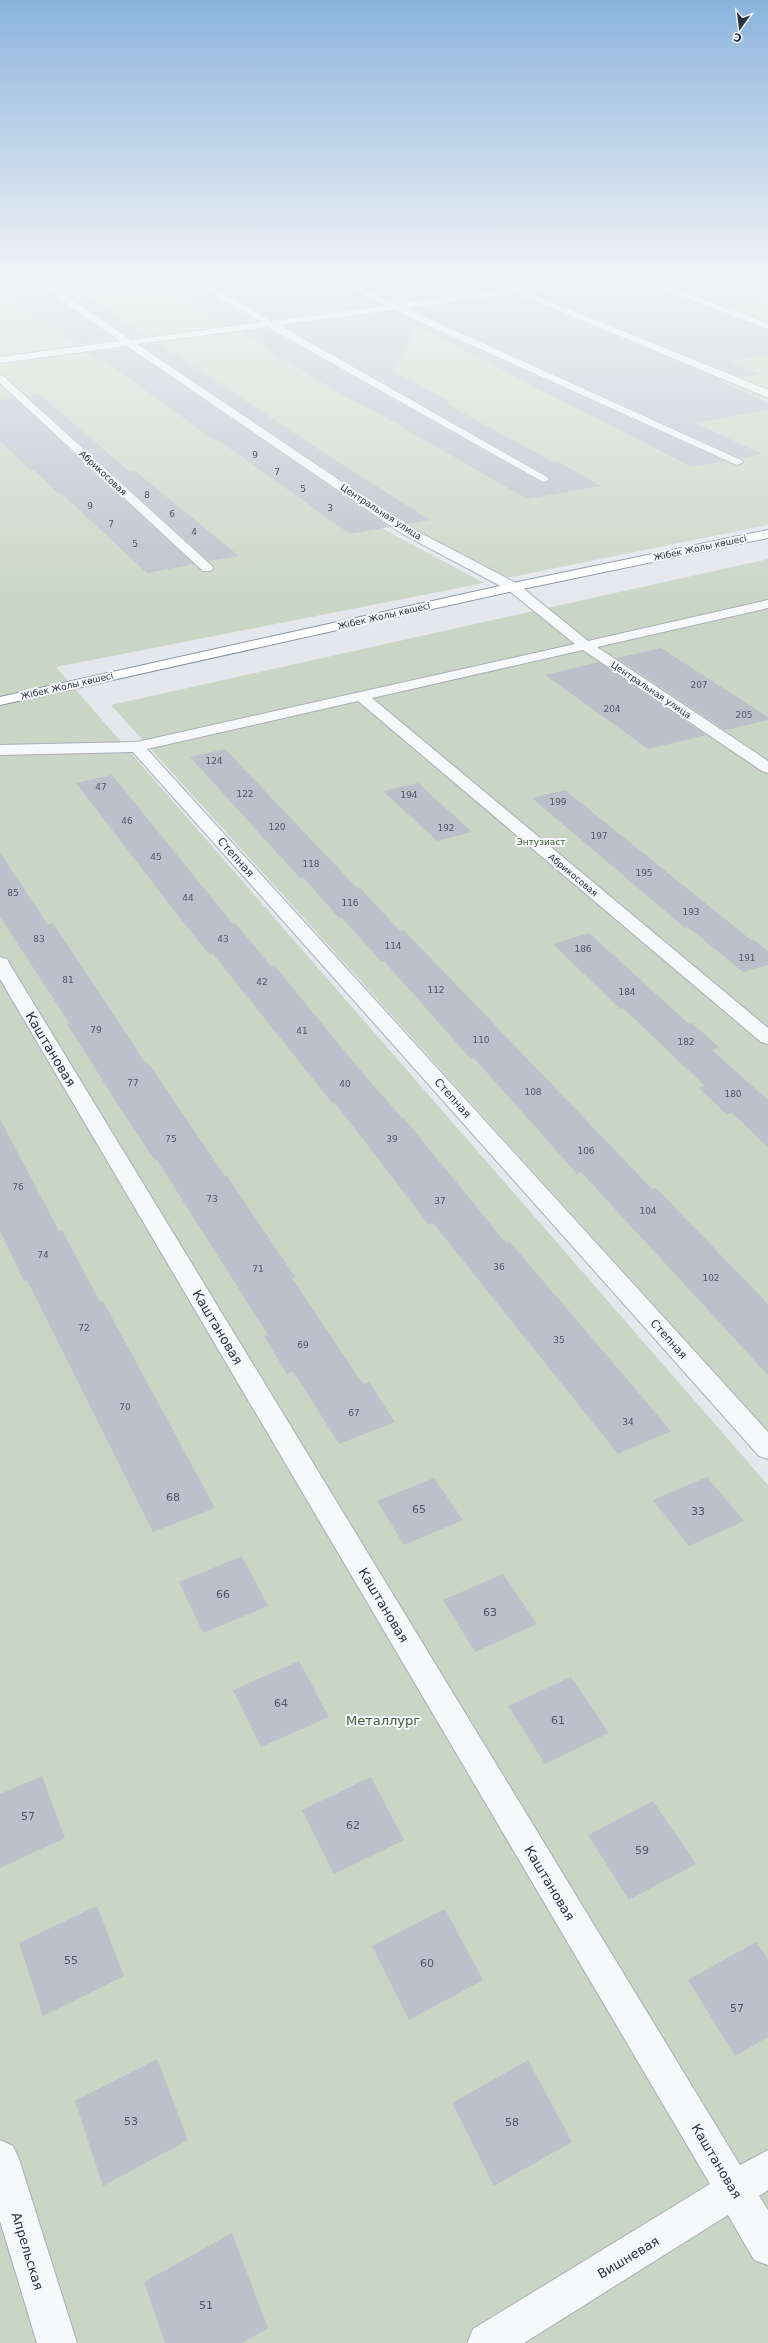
<svg xmlns="http://www.w3.org/2000/svg" width="768" height="2343" font-family="'DejaVu Sans',sans-serif">
<rect width="100%" height="100%" fill="#e4e7ec"/>
<!-- green -->
<path fill="#c9d6c5" d="M0,279H5L316,493L484,583L56,667L768,1485V2343H0Z
M18,279H768V525L492,581L360,510Z
M768,559V1431L111,705Z"/>
<!-- building -->
<path fill="#bbc0ca" d="M154,279H186L256,321L228,325Z
M200,279H333L380,305L271,319Z
M347,279H437V283L479,279L496,287L557,279H575L396,302Z
M607,279H634L768,330V355L730,361L760,374L740,377L533,293L602,282Z
M650,279H768V301L728,307Z
M67,283L148,336L131,338L51,285Z
M39,286L116,340L76,345L1,291Z
M516,295L721,380H718L768,403V410L695,423L762,454L741,458L410,309Z
M394,312L725,461L692,467L417,327L393,371L450,402L445,403L553,462L557,461L601,486L527,499L378,413L342,395L240,332L268,329L542,483L548,482L550,479L548,476L284,326Z
M158,343L332,458L430,520L407,524L141,345Z
M127,348L390,527L350,534L218,440H214L123,374L89,353Z
M39,394L130,472L135,471L239,556L209,561L27,396Z
M14,398L194,564L147,573L60,492L58,493L34,470L31,471L0,441V400Z
M661,648L768,717V720L725,730L617,658Z
M599,662L706,735L648,749L545,675Z
M225,749L358,889L360,888L400,931L403,930L445,973L652,1189L656,1188L768,1304V1375L581,1172L577,1174L474,1058L471,1059L384,961L382,962L342,918H339L303,877L300,878L190,757Z
M112,775L233,924L235,923L271,966L274,965L355,1064L402,1118L403,1117L506,1243L510,1242L671,1431L618,1454L433,1223L429,1225L335,1103L333,1104L213,954L210,955L176,913L76,783Z
M418,783L472,832L437,841L383,791Z
M565,790L751,940H754L768,951V965L743,972L688,927L685,928L532,798Z
M0,853L48,925L53,923L146,1064L148,1063L225,1176H227L295,1277L292,1278L363,1384L369,1382L395,1422L339,1444L293,1371L287,1374L264,1336L268,1335L157,1160L155,1161L117,1103L67,1024H70L0,917Z
M589,933L689,1024L692,1023L719,1047L712,1050L768,1100V1147L732,1113L727,1115L699,1088L705,1086L623,1008L620,1009L553,944Z
M0,1119L59,1231L62,1230L100,1302L103,1301L215,1508L153,1532L27,1280L24,1281L0,1231Z
M707,1477L744,1521L689,1546L653,1500Z
M434,1478L463,1520L404,1545L377,1501Z
M242,1556L268,1606L203,1633L179,1582Z
M503,1574L537,1624L475,1652L443,1600Z
M299,1661L329,1717L261,1747L233,1690Z
M571,1677L609,1733L545,1764L508,1706Z
M42,1776L65,1838L0,1868V1794Z
M371,1777L404,1840L334,1874L302,1810Z
M653,1801L696,1864L629,1900L588,1835Z
M97,1906L124,1976L43,2016L19,1943Z
M445,1909L483,1980L409,2020L372,1946Z
M756,1942L768,1959V2037L735,2056L688,1980Z
M157,2059L188,2140L103,2186L75,2101Z
M528,2060L572,2142L494,2186L452,2103Z
M232,2233L268,2328L242,2343H165L144,2282Z"/>
<g fill="none" stroke-linecap="round" stroke-linejoin="round">
<defs>
<path id="street" d="M31,279H40L131,340L261,322L187,279H197L271,321L385,306L334,279H344L396,304L585,279H606L602,281L527,292L768,390V397L764,396L516,293L405,308L741,460L743,462L737,465L394,310L279,325L547,477L549,479L547,481L543,482L268,327L137,344L409,527L518,584L588,641L768,600V608L597,647L768,761V773L762,771L583,650L372,698L768,1028V1044L761,1042L358,701L147,749L768,1432V1459L759,1456L133,752L0,755V745L137,742L575,644L508,590L401,533L127,346L0,363V357L120,341Z
M635,279H646L768,323V329Z
M0,375L3,376L211,565L213,568L211,571H203L0,383Z
M0,957L7,959L9,963L740,2165L768,2150V2190L759,2196L768,2210V2265L754,2260L728,2215L524,2343H467L473,2329L710,2184L0,979Z
M0,2140L13,2146L19,2159L77,2343H37L0,2221Z"/>
<path id="highway" d="M768,530V538L513,591L0,705V697L513,583Z"/>
</defs>
<!-- street casing -->
<use href="#street" stroke="#a9aeb7" stroke-width="2"/>
<!-- highway casing -->
<use href="#highway" stroke="#8b94a3" stroke-width="2"/>
<!-- street -->
<use href="#street" fill="#f7f8fa" fill-rule="evenodd"/>
<!-- highway -->
<use href="#highway" fill="#fff" fill-rule="evenodd"/>
</g>
<!-- sky -->
<linearGradient id="sky" x2="0" y2="1"><stop stop-color="#8bb4dd"/><stop offset="0.46" stop-color="#f3f4f6"/><stop offset="1" stop-color="#f3f4f6" stop-opacity="0"/></linearGradient>
<rect width="768" height="607" fill="url(#sky)"/>
<g text-anchor="middle" stroke-width="4" stroke-linejoin="round" paint-order="stroke">
<!-- number labels -->
<g font-size="9" fill="#4f5766">
<text x="255" y="458">9</text>
<text x="277" y="475">7</text>
<text x="303" y="492">5</text>
<text x="147" y="498">8</text>
<text x="90" y="509">9</text>
<text x="330" y="511">3</text>
<text x="172" y="517">6</text>
<text x="111" y="527">7</text>
<text x="194" y="535">4</text>
<text x="135" y="547">5</text>
<text x="699" y="688">207</text>
<text x="612" y="712">204</text>
<text x="744" y="718">205</text>
<text x="214" y="764">124</text>
<text x="101" y="790">47</text>
<text x="245" y="797">122</text>
<text x="409" y="798">194</text>
<text x="558" y="805">199</text>
<text x="127" y="824">46</text>
<text x="277" y="830">120</text>
<text x="446" y="831">192</text>
<text x="599" y="839">197</text>
<text x="156" y="860">45</text>
<text x="311" y="867">118</text>
<text x="644" y="876">195</text>
<text x="13" y="896">85</text>
<text x="188" y="901">44</text>
<text x="350" y="906">116</text>
<text x="691" y="915">193</text>
<text x="39" y="942">83</text>
<text x="223" y="942">43</text>
<text x="393" y="949">114</text>
<text x="583" y="952">186</text>
<text x="747" y="961">191</text>
<text x="68" y="983">81</text>
<text x="262" y="985">42</text>
<text x="436" y="993">112</text>
<text x="627" y="995">184</text>
<text x="96" y="1033">79</text>
<text x="302" y="1034">41</text>
<text x="481" y="1043">110</text>
<text x="686" y="1045">182</text>
<text x="133" y="1086">77</text>
<text x="345" y="1087">40</text>
<text x="533" y="1095">108</text>
<text x="733" y="1097">180</text>
<text x="171" y="1142">75</text>
<text x="392" y="1142">39</text>
<text x="586" y="1154">106</text>
<text x="18" y="1190">76</text>
<text x="212" y="1202">73</text>
<text x="440" y="1204">37</text>
<text x="648" y="1214">104</text>
<text x="43" y="1258">74</text>
<text x="499" y="1270">36</text>
<text x="258" y="1272">71</text>
<text x="711" y="1281">102</text>
<text x="84" y="1331">72</text>
<text x="559" y="1343">35</text>
<text x="303" y="1348">69</text>
<text x="125" y="1410">70</text>
<text x="354" y="1416">67</text>
<text x="628" y="1425">34</text>
</g>
<!-- far-street labels -->
<g font-size="9" fill="#2b3445" stroke="#f4f6f9">
<text transform="translate(103 473) rotate(43)" y="3">Абрикосовая</text>
<text transform="translate(381 512) rotate(33)" y="3">Центральная улица</text>
<text transform="translate(700 548) rotate(-12)" y="3">Жібек Жолы көшесі</text>
<text transform="translate(384 616) rotate(-13)" y="3">Жібек Жолы көшесі</text>
<text transform="translate(67 686) rotate(-13)" y="3">Жібек Жолы көшесі</text>
<text transform="translate(651 690) rotate(34)" y="3">Центральная улица</text>
<text transform="translate(573 875) rotate(40)" y="3">Абрикосовая</text>
</g>
<!-- far-park labels -->
<g font-size="9" fill="#3f6138" stroke="#f4f6f9">
<text x="541" y="845">Энтузиаст</text>
</g>
<!-- street labels -->
<g font-size="11" fill="#2b3445" stroke="#f4f6f9">
<text transform="translate(236 857) rotate(48)" y="4">Степная</text>
<text transform="translate(453 1098) rotate(48)" y="4">Степная</text>
<text transform="translate(669 1339) rotate(48)" y="4">Степная</text>
</g>
<!-- near-number labels -->
<g font-size="11" fill="#4f5766">
<text x="173" y="1501">68</text>
<text x="419" y="1513">65</text>
<text x="698" y="1515">33</text>
<text x="223" y="1598">66</text>
<text x="490" y="1616">63</text>
<text x="281" y="1707">64</text>
<text x="558" y="1724">61</text>
<text x="28" y="1820">57</text>
<text x="353" y="1829">62</text>
<text x="642" y="1854">59</text>
<text x="71" y="1964">55</text>
<text x="427" y="1967">60</text>
<text x="737" y="2012">57</text>
<text x="131" y="2125">53</text>
<text x="512" y="2126">58</text>
<text x="206" y="2309">51</text>
</g>
<!-- near-street labels -->
<g font-size="13" fill="#2b3445" stroke="#f4f6f9">
<text transform="translate(51 1049) rotate(59)" y="5">Каштановая</text>
<text transform="translate(218 1327) rotate(59)" y="5">Каштановая</text>
<text transform="translate(384 1605) rotate(59)" y="5">Каштановая</text>
<text transform="translate(550 1883) rotate(59)" y="5">Каштановая</text>
<text transform="translate(717 2161) rotate(59)" y="5">Каштановая</text>
<text transform="translate(28 2251) rotate(73)" y="5">Апрельская</text>
<text transform="translate(628 2257) rotate(-31)" y="5">Вишневая</text>
</g>
<!-- near-park labels -->
<g font-size="13" fill="#3f6138" stroke="#f4f6f9">
<text x="383" y="1725">Металлург</text>
</g>
</g>
<!-- north arrow -->
<g transform="translate(740 28) rotate(194)" stroke="#f4f6f9" stroke-width="3" paint-order="stroke">
<path d="M0-3L7 15L0 10L-7 15Z" fill="#2b3445"/>
<text y="-6" font-size="11" font-weight="bold" text-anchor="middle" fill="#2b3445">С</text>
</g>
</svg>
